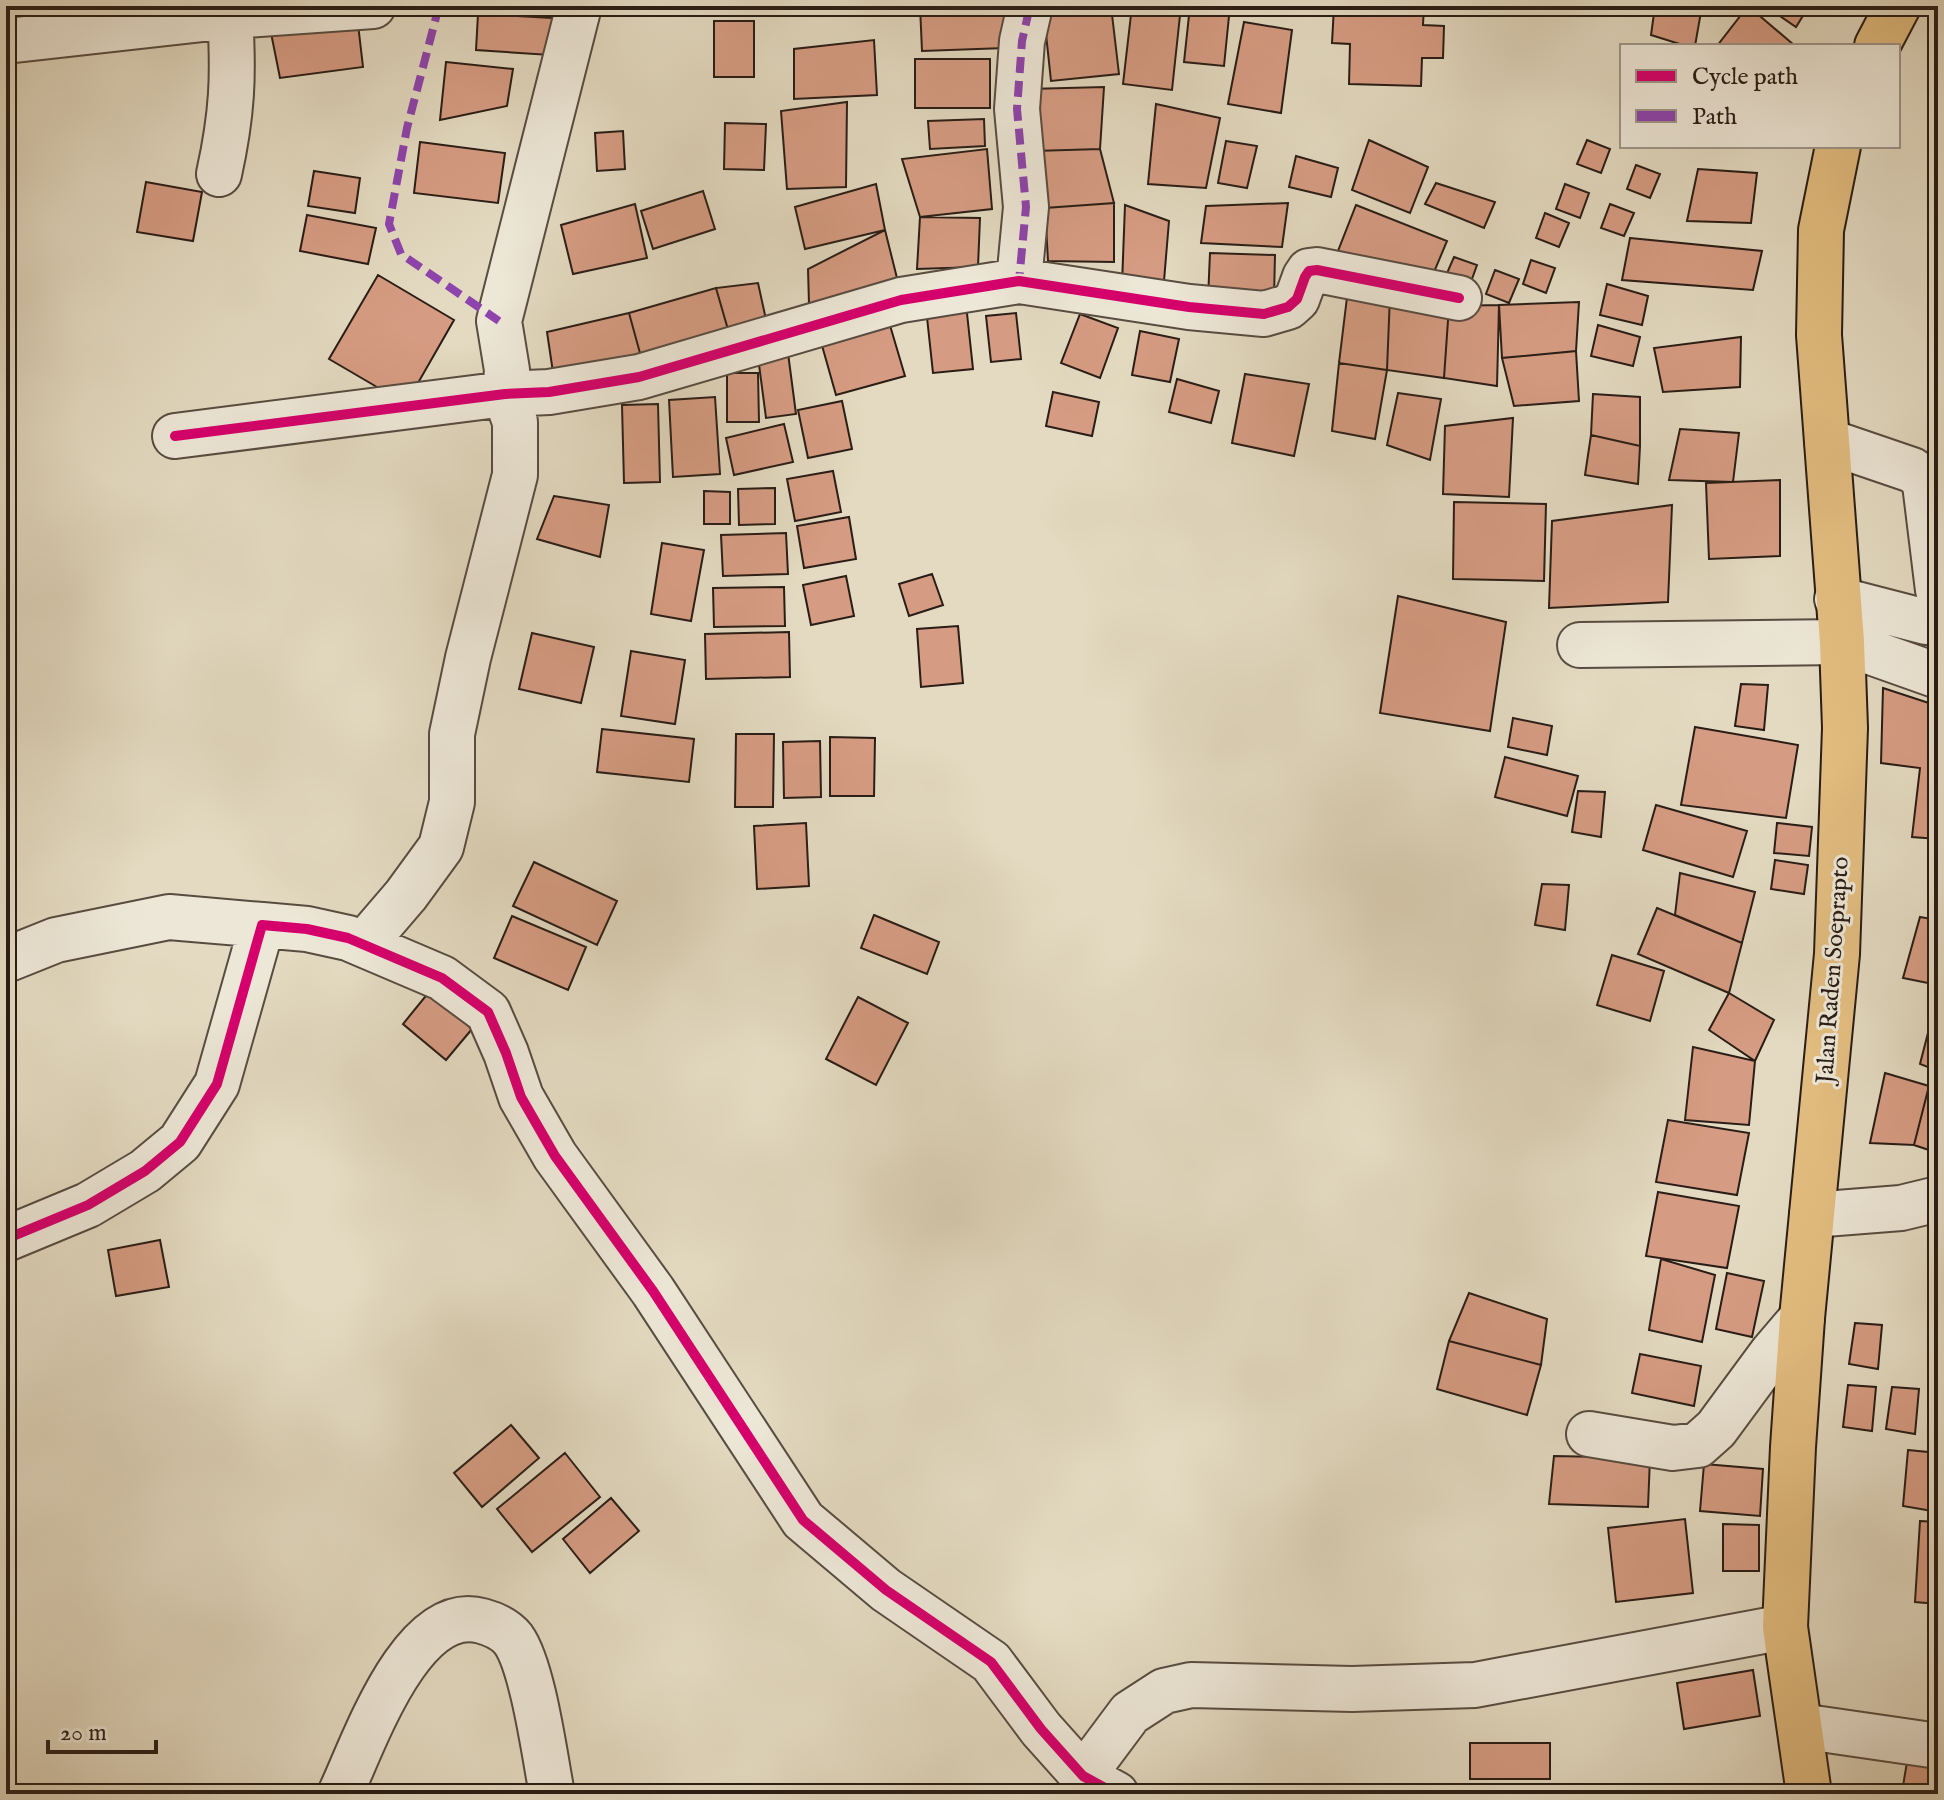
<svg xmlns="http://www.w3.org/2000/svg" width="1944" height="1800" font-family="'IM FELL English',serif">
<rect width="100%" height="100%" fill="#e3dac1"/>
<filter id="stains"><feTurbulence type="fractalNoise" baseFrequency=".0025" numOctaves="4"/><feColorMatrix values="0 0 0 0 .2 0 0 0 0 .09 0 0 0 0 .02 0 0 0 .5 -.17"/></filter>
<radialGradient id="worn" r=".72"><stop offset=".6" stop-color="#630" stop-opacity="0"/><stop offset="1" stop-color="#630" stop-opacity=".3"/></radialGradient>
<!-- building -->
<path fill="#d69c83" stroke="#291d16" stroke-width="2" d="M920,6H1004L1005,48L922,51Z
M1043,6H1111L1119,74L1051,81Z
M1132,6H1181L1172,90L1123,84Z
M1190,6H1230L1224,66L1184,62Z
M1334,6H1424L1423,25L1444,26L1443,58H1422L1421,86L1349,84L1350,44L1332,43Z
M1655,6H1702L1695,46H1686L1651,35Z
M1748,6L1794,45L1792,46H1717Z
M1765,6H1809L1796,27Z
M478,14L553,18L550,55L476,50Z
M714,21H754V77H714Z
M1244,22L1292,30L1281,113L1228,104Z
M358,24L363,67L280,78L270,28Z
M874,40L877,95L794,99V49Z
M915,59H990V108H915Z
M446,62L513,69L507,106L440,120Z
M1104,87L1100,149L1034,151L1028,89Z
M847,102L846,187L787,189L781,111Z
M1156,104L1220,118L1206,188L1148,184Z
M984,119L985,146L930,149L928,121Z
M725,123L766,124L764,170L724,169Z
M623,131L625,169L597,171L595,133Z
M1369,140L1428,167L1410,213L1352,190Z
M1587,140L1610,149L1601,173L1577,164Z
M1226,141L1257,146L1247,188L1218,183Z
M420,142L505,153L498,203L414,193Z
M987,149L992,209L920,217L902,159Z
M1100,149L1114,203L1045,208L1034,151Z
M1296,156L1338,168L1331,197L1289,187Z
M1636,165L1660,174L1650,198L1627,189Z
M1698,169L1757,173L1751,223L1687,221Z
M314,171L360,178L355,213L308,206Z
M146,182L202,192L193,241L137,232Z
M1436,183L1495,202L1484,228L1425,204Z
M876,184L885,230L805,249L795,207Z
M1565,184L1589,193L1580,218L1556,209Z
M703,191L715,229L653,249L641,211Z
M1114,203V262L1048,261L1045,208Z
M1288,203L1282,247L1201,243L1206,206Z
M635,204L647,258L573,274L561,225Z
M1610,204L1634,213L1624,236L1601,228Z
M1125,205L1169,221L1163,293L1122,284Z
M1356,205L1447,241L1429,284L1338,251Z
M1545,213L1569,223L1559,247L1536,238Z
M307,215L376,228L368,264L300,251Z
M920,217L980,218L978,267L917,269Z
M885,230L897,278L809,304L808,269Z
M1630,238L1762,251L1753,290L1622,280Z
M1210,253L1275,255L1274,297L1208,299Z
M1454,257L1477,265L1468,290L1444,280Z
M1531,260L1555,268L1546,293L1523,284Z
M1495,270L1519,279L1509,303L1486,294Z
M378,275L454,320L406,404L329,359Z
M1349,281L1390,295L1387,370L1339,363Z
M758,283L767,324L729,333L716,288Z
M1607,284L1648,296L1642,325L1600,315Z
M716,288L729,333L643,364L629,313Z
M1390,295L1449,306L1444,378L1387,370Z
M1579,302L1576,351L1502,358L1499,305Z
M966,304L973,369L933,373L926,308Z
M1499,305L1497,386L1444,378L1449,306Z
M629,313L643,364L554,379L547,332Z
M1016,313L1021,359L991,362L986,316Z
M1080,314L1118,328L1100,378L1061,363Z
M889,322L905,376L836,395L821,342Z
M1598,325L1640,337L1633,366L1591,356Z
M1140,331L1179,339L1170,382L1132,375Z
M1741,337L1740,387L1663,392L1654,348Z
M1576,351L1579,401L1514,406L1502,358Z
M1938,352V381L1929,379Z
M788,353L796,414L766,418L758,357Z
M1339,363L1387,370L1375,439L1332,431Z
M727,373H758L759,422H727Z
M1245,374L1309,384L1294,456L1232,443Z
M1177,379L1219,391L1211,423L1169,412Z
M1053,392L1099,402L1092,436L1046,426Z
M1398,393L1441,399L1430,460L1387,445Z
M1593,394L1640,397V446L1591,435Z
M715,397L720,474L673,477L669,400Z
M842,401L852,449L808,458L798,410Z
M658,404L660,482L624,483L622,405Z
M1513,418L1509,497L1443,494L1445,426Z
M784,424L793,462L734,475L726,438Z
M1680,429L1739,433L1733,482L1669,480Z
M1591,435L1640,446L1638,484L1585,475Z
M833,471L841,512L795,521L787,479Z
M1780,480V556L1709,559L1706,483Z
M775,488V524L739,525L738,489Z
M704,491L730,492V524H704Z
M554,496L609,505L600,557L537,539Z
M1454,502L1546,504L1544,581L1453,579Z
M1672,505L1668,602L1549,608L1552,521Z
M849,517L856,559L804,568L797,526Z
M786,533L788,574L723,576L721,535Z
M662,543L704,550L691,621L651,614Z
M932,574L943,605L909,616L899,584Z
M846,576L854,616L811,625L803,585Z
M784,587L785,626L714,627L713,588Z
M1398,596L1506,622L1490,731L1380,713Z
M958,626L963,683L921,687L917,629Z
M789,632L790,677L706,679L705,634Z
M532,633L594,647L581,703L519,689Z
M631,651L685,660L675,724L621,716Z
M1741,684L1768,685L1764,730L1735,726Z
M1883,688L1938,706V839L1912,837L1920,768L1881,763Z
M1513,718L1552,726L1547,755L1508,747Z
M1695,727L1798,745L1786,818L1681,805Z
M602,729L694,739L689,782L597,772Z
M736,734H774L773,807H735Z
M830,737L875,738L874,796H830Z
M820,741L821,797L784,798L783,742Z
M1505,757L1578,776L1567,816L1495,797Z
M1578,791L1605,792L1601,837L1572,832Z
M1656,805L1747,831L1733,877L1643,850Z
M806,823L809,886L757,889L754,826Z
M1777,823L1812,827L1809,856L1774,853Z
M1775,860L1808,865L1804,894L1771,889Z
M534,862L617,901L597,945L513,906Z
M1680,873L1755,892L1742,943L1675,915Z
M1542,884L1569,885L1565,930L1535,925Z
M1657,908L1742,943L1729,993L1638,954Z
M874,915L939,942L927,974L861,948Z
M512,916L586,947L568,990L494,958Z
M1920,917L1938,920V985L1903,978Z
M1612,955L1664,971L1650,1021L1597,1005Z
M429,992L472,1029L446,1060L403,1024Z
M1729,993L1774,1020L1755,1061L1709,1030Z
M858,997L908,1023L876,1085L826,1059Z
M1937,998H1938V1071L1920,1064Z
M1693,1047L1755,1061L1749,1125L1685,1120Z
M1885,1073L1929,1086L1914,1145L1870,1143Z
M1929,1086L1938,1088V1153L1914,1145Z
M1668,1120L1749,1133L1737,1195L1656,1182Z
M1658,1192L1739,1206L1727,1268L1646,1256Z
M1938,1227V1260L1933,1259Z
M160,1240L169,1287L116,1296L108,1250Z
M1661,1259L1715,1275L1702,1342L1649,1330Z
M1727,1273L1764,1281L1752,1337L1716,1329Z
M1469,1293L1547,1319L1541,1365L1449,1341Z
M1855,1323L1882,1325L1878,1369L1849,1364Z
M1449,1341L1541,1365L1527,1415L1437,1389Z
M1640,1354L1701,1366L1694,1406L1632,1393Z
M1848,1385L1876,1387L1872,1431L1843,1427Z
M1892,1387L1919,1389L1915,1434L1886,1429Z
M511,1425L539,1458L482,1507L454,1473Z
M1908,1450L1938,1453V1512L1903,1506Z
M565,1453L600,1497L532,1552L497,1509Z
M1554,1456L1650,1458L1648,1507L1549,1504Z
M1704,1464L1763,1469L1760,1516L1700,1511Z
M611,1498L639,1531L590,1573L563,1539Z
M1685,1519L1693,1593L1616,1602L1608,1528Z
M1920,1521L1938,1522V1604L1915,1602Z
M1723,1524L1759,1525V1571H1723Z
M1753,1670L1760,1716L1684,1729L1677,1683Z
M1937,1678H1938V1732L1928,1731Z
M1470,1743H1550V1779H1470Z
M1908,1756L1938,1761V1794L1902,1792Z"/>
<g fill="none" stroke-linecap="round" stroke-linejoin="round">
<defs>
<path id="minor" d="M6,41L230,16L373,6
M219,174C232,115 234,76 230,16
M1019,281L1026,207L1017,109L1022,41L1030,6
M175,436L505,394L549,392L639,377L901,300L1019,281L1189,307L1264,314L1288,307L1297,299L1305,277L1309,271L1317,270L1459,298
M1827,441L1912,470L1920,476L1925,484L1938,590
M1837,599L1926,622L1937,616L1938,612
M1580,645L1842,642L1938,676
M364,944L406,895L441,847L452,802V734L468,658L515,475V422L505,394L507,370L499,321L579,6
M6,960L56,940L169,917L262,925
M1812,1215L1901,1208L1938,1199
M6,1239L88,1205L145,1171L180,1142L217,1084L262,925L307,929L348,938L442,978L488,1012L506,1053L521,1097L555,1156L653,1291L803,1520L886,1590L991,1662L1041,1729L1083,1776L1116,1794
M1589,1434L1673,1448L1698,1445L1716,1429L1772,1353L1802,1318
M1800,1726L1938,1746
M1083,1776L1130,1713L1164,1691L1191,1685L1352,1689L1475,1685L1785,1627
M340,1794C363,1746 411,1601 482,1621C493,1624 505,1629 513,1639C533,1666 545,1758 552,1794"/>
<path id="highway" d="M1877,46L1898,6
M1809,1794L1785,1627L1793,1447L1802,1318L1837,954L1845,728L1842,642L1819,335L1821,230L1838,146"/>
</defs>
<!-- minor casing -->
<use href="#minor" stroke="#584c41" stroke-width="48"/>
<!-- highway casing -->
<use href="#highway" stroke="#291d16" stroke-width="48"/>
<!-- minor -->
<use href="#minor" stroke="#ede7d7" stroke-width="44"/>
<!-- highway -->
<use href="#highway" stroke="#e2bd80" stroke-width="44"/>
<!-- quiet -->
<path stroke="#8e44ad" stroke-width="8" stroke-dasharray="16 8" stroke-linecap="butt" d="M439,6L407,128L389,224L401,254L499,321
M1012,282L1019,281L1026,207L1017,109L1022,41L1030,6"/>
<defs>
<path id="cycleway" d="M175,436L505,394L549,392L639,377L901,300L1019,281L1189,307L1264,314L1288,307L1297,299L1305,277L1309,271L1317,270L1459,298
M6,1239L88,1205L145,1171L180,1142L217,1084L262,925L307,929L348,938L442,978L488,1012L506,1053L521,1097L555,1156L653,1291L803,1520L886,1590L991,1662L1041,1729L1083,1776L1116,1794"/>
</defs>
<!-- cycleway casing -->
<use href="#cycleway" stroke="#ede7d7" stroke-width="15"/>
<!-- cycleway -->
<use href="#cycleway" stroke="#d6006c" stroke-width="10"/>
</g>
<g text-anchor="middle" stroke-width="6" stroke-linejoin="round" paint-order="stroke">
<!-- street labels -->
<g font-size="24" fill="#291d16" stroke="#ede7d7">
<text transform="translate(1832 970) rotate(-86)" y="8">Jalan Raden Soeprapto</text>
</g>
</g>
<!-- margin -->
<rect width="1944" height="1800" fill="none" stroke="#e3dac1" stroke-width="32"/>
<rect x="8" y="8" width="1928" height="1784" fill="none" stroke="#291d16" stroke-width="4"/>
<rect x="16" y="16" width="1912" height="1768" fill="none" stroke="#291d16" stroke-width="2"/>
<!-- legend -->
<rect x="1620" y="44" width="280" height="104" fill="#ede7d7" stroke="#9f968a" stroke-width="2"/>
<rect x="1636" y="70" width="40" height="12" fill="#d6006c" stroke="#9f968a" stroke-width="2"/>
<text x="1692" y="84" font-size="24" fill="#291d16">Cycle path</text>
<rect x="1636" y="110" width="40" height="12" fill="#8e44ad" stroke="#9f968a" stroke-width="2"/>
<text x="1692" y="124" font-size="24" fill="#291d16">Path</text>
<!-- scale -->
<path d="M48 1740v12h108v-12" fill="none" stroke="#291d16" stroke-width="4"/>
<text x="60" y="1740" font-size="24" fill="#291d16" stroke="#ede7d7" stroke-width="6" paint-order="stroke">20 m</text>
<rect width="100%" height="100%" filter="url(#stains)"/>
<rect width="100%" height="100%" fill="url(#worn)"/>
</svg>
